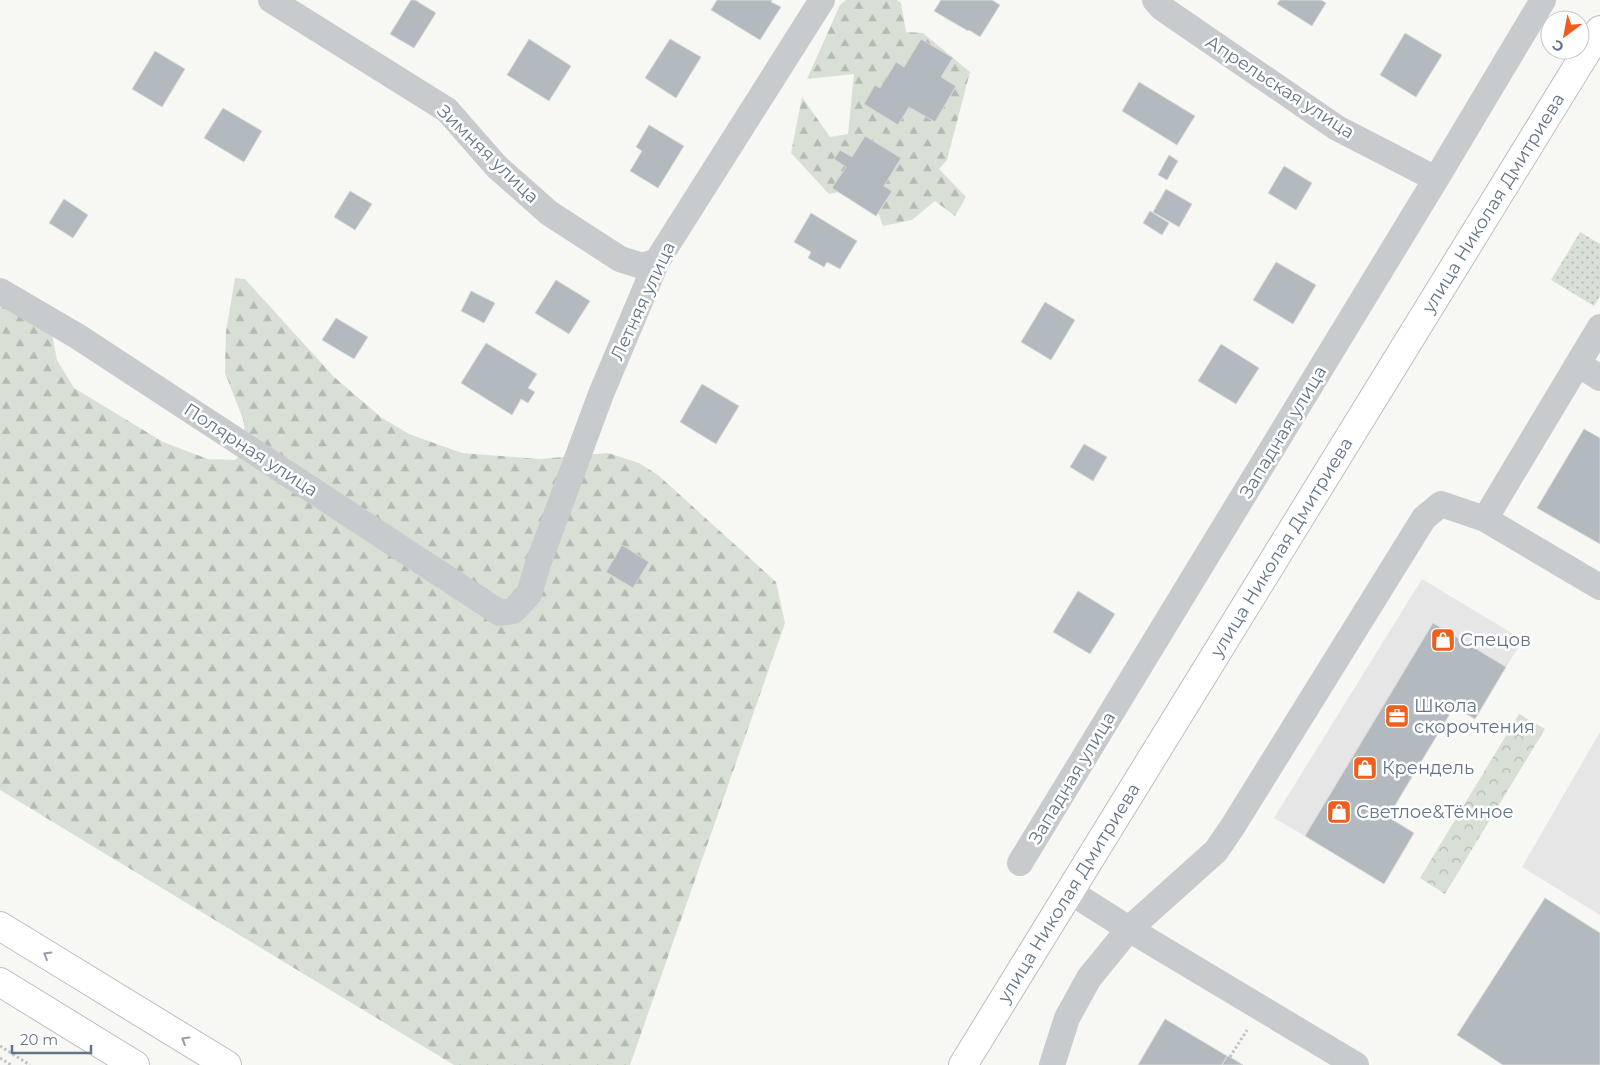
<svg xmlns="http://www.w3.org/2000/svg" width="1600" height="1065" font-family="Montserrat,sans-serif">
<defs>
<pattern id="grass-dots" width="8" height="8" patternUnits="userSpaceOnUse" patternTransform="scale(1.25)"><rect width="8" height="8" fill="#d8e0d5"/><path d="M2 2h.1M6 6h.1" fill="none" stroke="#b3bab3" stroke-width="1.8" stroke-linecap="round"/></pattern>
<pattern id="forest-firs" width="22" height="20" patternUnits="userSpaceOnUse" patternTransform="scale(1.25)"><rect width="22" height="20" fill="#d8e0d5"/><path d="M5 1l3.5 6h-7zM16 11l3.5 6h-7z" fill="#b3bab3"/></pattern>
<pattern id="park-crowns" width="20" height="18" patternUnits="userSpaceOnUse" patternTransform="scale(1.25)"><rect width="20" height="18" fill="#d8e0d5"/><path d="M2 6a3 3 0 1 1 6 0M12 15a3 3 0 1 1 6 0" fill="none" stroke="#b3bab3"/></pattern>
</defs>
<rect width="100%" height="100%" fill="#f7f7f4"/>
<!-- built -->
<path fill="#e5e6e5" d="M1422,579L1523,640L1506,667L1433,623L1305,836L1274,818Z
M1600,732V915L1522,867Z"/>
<!-- grass -->
<path fill="url(#grass-dots)" d="M1580,232L1600,244V296L1594,306L1551,280Z"/>
<!-- forest -->
<path fill="url(#forest-firs)" d="M846,0H897L901,3L906,32L923,33L970,72L947,160L939,169L966,197L955,216L935,201L912,220L883,226L868,186L829,194L791,153L802,97L830,137L848,134L854,74L807,79L840,5Z
M235,278L245,279L334,377L382,418L409,434L462,453L540,459L608,453L639,463L658,475L776,582L785,623L630,1065H454L0,790V299L49,319L57,360L74,388L163,442L208,459L235,460L247,448L243,419L225,373L226,332Z"/>
<!-- park -->
<path fill="url(#park-crowns)" d="M1519,714L1545,729L1445,894L1420,878Z"/>
<!-- building -->
<path fill="#b2b9bf" stroke="#d9d9d6" d="M411,0H415L436,13L414,48L390,34Z
M717,0H772L771,2L781,7L760,40L711,10Z
M941,0H992L1000,5L980,37L969,30L968,31L934,11Z
M1280,0H1321L1326,3L1312,26L1277,4Z
M1405,33L1442,55L1416,97L1380,75Z
M529,39L571,66L549,101L507,75Z
M670,39L701,57L676,98L645,78Z
M921,39L953,58L941,77L956,86L935,122L909,107L898,125L864,104L875,85L880,88L896,62L904,67Z
M155,51L185,69L162,107L132,89Z
M1139,82L1195,116L1177,145L1122,111Z
M223,108L262,131L244,162L204,138Z
M649,125L684,146L658,188L630,171L642,151L636,147Z
M865,136L901,158L884,186L892,191L876,216L832,188L846,167L834,159L840,150L852,157Z
M1169,155L1178,161L1167,180L1158,175Z
M1284,166L1312,183L1296,210L1268,193Z
M1166,189L1192,204L1179,227L1153,212Z
M350,191L372,204L355,230L334,217Z
M64,199L88,215L73,238L49,223Z
M1150,211L1169,223L1162,235L1143,223Z
M811,213L857,241L840,269L827,262L824,267L808,258L811,252L794,242Z
M1276,262L1316,285L1293,324L1253,300Z
M556,280L590,301L569,334L535,313Z
M471,291L495,303L484,323L461,311Z
M1045,302L1075,320L1051,360L1021,342Z
M336,318L368,337L354,359L322,340Z
M486,343L537,374L528,388L535,392L528,403L521,399L512,415L461,383Z
M1221,344L1259,368L1236,404L1198,381Z
M702,384L739,406L716,444L680,422Z
M1584,429L1600,438V544L1537,508Z
M1084,444L1107,457L1093,481L1070,467Z
M622,545L649,562L633,588L606,572Z
M1078,591L1115,614L1090,654L1053,632Z
M1433,623L1506,667L1475,719L1454,707L1388,817L1414,833L1384,884L1305,836Z
M1545,898L1600,933V1065H1503L1457,1035Z
M1165,1019L1227,1056L1222,1065H1138Z
M1227,1056L1230,1057L1243,1065H1222Z"/>
<g fill="none" stroke-linecap="round" stroke-linejoin="round">
<defs>
<g id="major">
<path d="M0,926L227,1065"/>
<path d="M0,982L135,1065"/>
<path id="s1" d="M963,1065L1600,30"/>
</g>
</defs>
<!-- major casing -->
<use href="#major" stroke="#babec2" stroke-width="30"/>
<!-- path -->
<path stroke="#c0c2c5" stroke-width="3" stroke-dasharray="2.5 2.5" stroke-linecap="butt" d="M0,1046L30,1065
M1230,1057L1247,1030
M0,1058L11,1065"/>
<!-- minor -->
<path stroke="#c7cbce" stroke-width="26" d="M271,0L447,110L497,167L549,213L620,259L642,266L657,261
M1155,0L1162,8L1337,128L1436,179
M0,291L77,336L500,613L513,611L529,594L538,564L601,394L657,261L822,0
M1578,364L1600,378
M1485,519L1600,327
M1020,863L1436,179L1543,0
M1069,891L1129,929L1356,1065
M1052,1065L1067,1018L1089,978L1129,929L1216,851L1233,826L1424,518L1441,504L1485,519L1600,587"/>
<!-- major -->
<use href="#major" stroke="#fff" stroke-width="28"/>
</g>
<!-- one-way arrows -->
<defs><path id="oneway-chevron" d="M-2-3.5L2.5 0L-2 3.5" fill="none" stroke-width="1.6" stroke-linecap="round" stroke-linejoin="round" transform="scale(1.25)"/></defs>
<g stroke="#929eac">
<use href="#oneway-chevron" transform="translate(47 955) rotate(-149)"/>
<use href="#oneway-chevron" transform="translate(185 1040) rotate(-149)"/>
</g>
<!-- icons -->
<defs>
<symbol id="shop-square" viewBox="-11 -11 22 22"><rect x="-9" y="-9" width="18" height="18" rx="4" fill="#f15e1b" stroke="#fff"/><path d="M-5-2.5h2.3a2.7 3.5 0 0 1 5.4 0H5L5.5 6h-11ZM-1.5-2.5h3a1.5 2.3 0 0 0-3 0Z" fill="#fff"/></symbol>
<symbol id="office-square" viewBox="-11 -11 22 22"><rect x="-9" y="-9" width="18" height="18" rx="4" fill="#f15e1b" stroke="#fff"/><path d="M-6-3h4V-5.5h4V-3h4V5H-6ZM-1-4.5V-3h2v-1.5ZM-6 0V1H6V0Z" fill="#fff"/></symbol>
</defs>
<g fill-rule="evenodd">
<use href="#shop-square" x="1429" y="626" width="28" height="28"/>
<use href="#office-square" x="1383" y="702" width="28" height="28"/>
<use href="#shop-square" x="1351" y="754" width="28" height="28"/>
<use href="#shop-square" x="1325" y="798" width="28" height="28"/>
</g>
<g text-anchor="middle" stroke-width="5" stroke-linejoin="round" paint-order="stroke">
<!-- street labels -->
<g font-size="18" fill="#647588" stroke="#fff">
<text transform="translate(1280 87) rotate(33)" y="6">Апрельская улица</text>
<text transform="translate(488 154) rotate(44)" y="6">Зимняя улица</text>
<text dy="6" stroke="none"><textPath href="#s1" startOffset="1012">улица Николая Дмитриева</textPath></text>
<text transform="translate(643 301) rotate(-65)" y="6">Летняя улица</text>
<text transform="translate(1283 432) rotate(-59)" y="6">Западная улица</text>
<text transform="translate(251 450) rotate(33)" y="6">Полярная улица</text>
<text dy="6" stroke="none"><textPath href="#s1" startOffset="608">улица Николая Дмитриева</textPath></text>
<text transform="translate(1072 778) rotate(-59)" y="6">Западная улица</text>
<text dy="6" stroke="none"><textPath href="#s1" startOffset="202">улица Николая Дмитриева</textPath></text>
</g>
<!-- poi labels -->
<g font-size="18" fill="#647588" stroke="#fff" text-anchor="start">
<text x="1460" y="646">Спецов</text>
<text x="1414" y="712">Школа<tspan x="1414" dy="21">скорочтения</tspan></text>
<text x="1382" y="774">Крендель</text>
<text x="1356" y="818">Светлое&amp;Тёмное</text>
</g>
</g>
<!-- north arrow -->
<g transform="translate(1565 35) rotate(212)"><circle r="24" fill="#ffffff" stroke="#c1c8cf"/>
<path d="M0-4L9 19L0 12L-9 19Z" fill="#f15e1b"/>
<text y="-8" font-size="14" font-weight="bold" text-anchor="middle" fill="#647588">С</text>
</g>
<!-- scale -->
<path d="M12 1045v8h79v-8" fill="none" stroke="#647588" stroke-width="2.5"/>
<text x="20" y="1045" font-size="15" fill="#647588" stroke="#ffffff" stroke-width="4" paint-order="stroke">20 m</text>
</svg>
